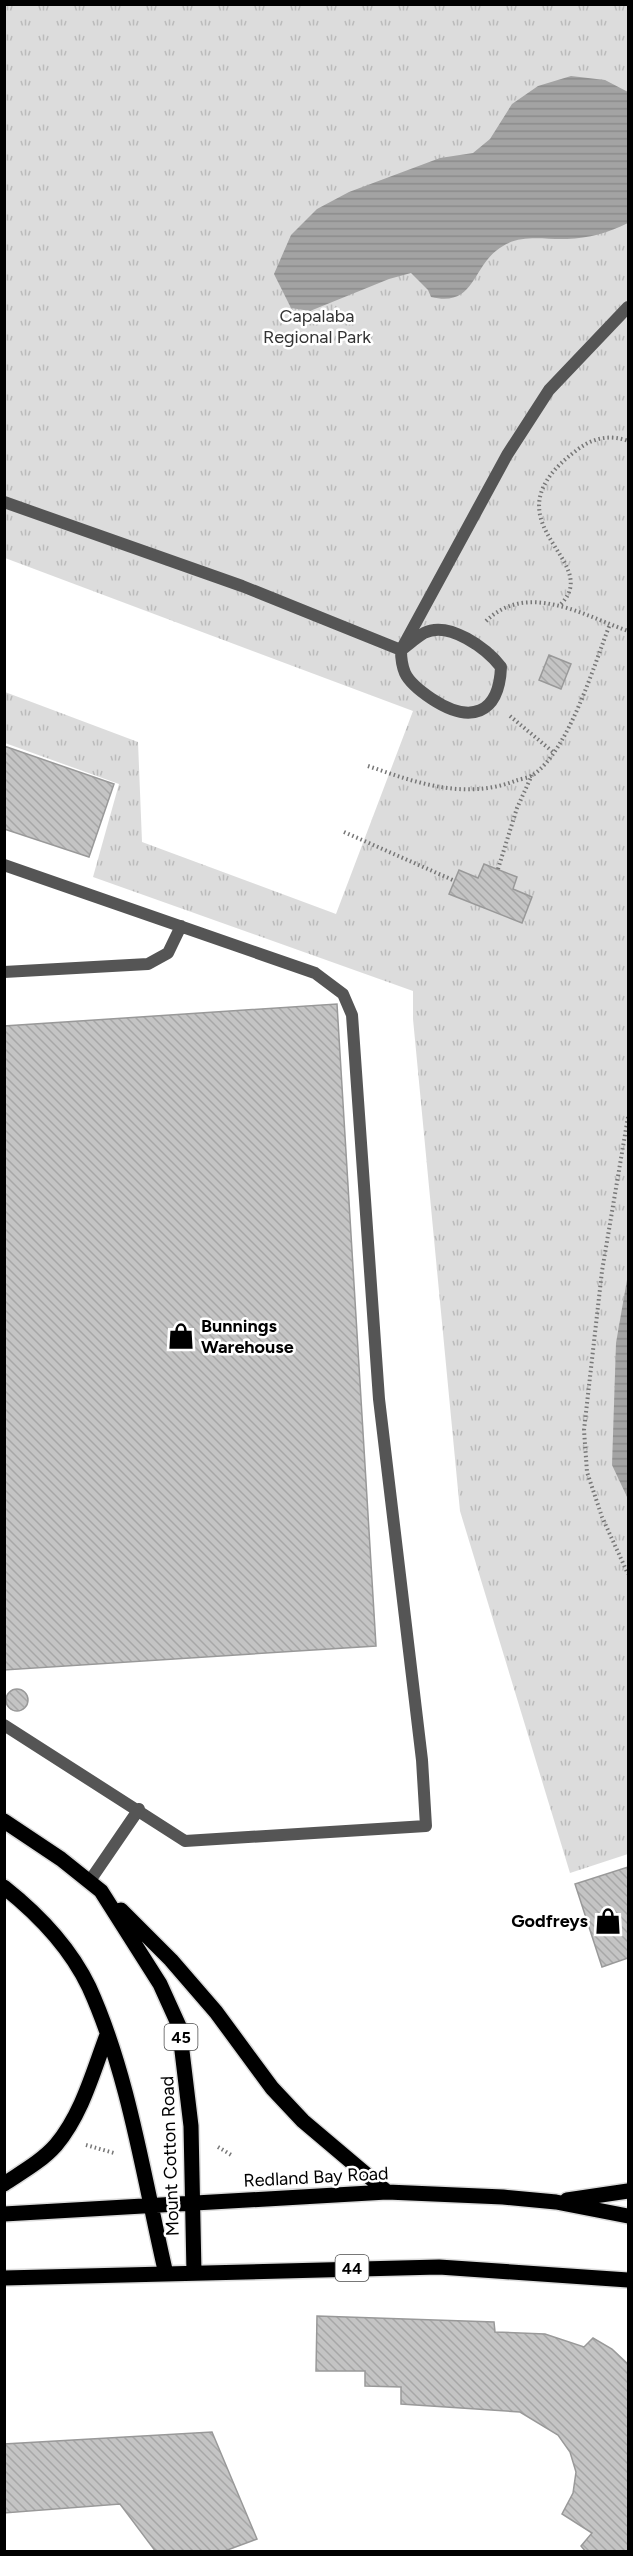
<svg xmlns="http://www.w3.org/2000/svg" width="633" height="2556" font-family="Figtree,sans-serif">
<defs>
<pattern id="park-tufts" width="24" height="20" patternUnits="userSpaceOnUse" patternTransform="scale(1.5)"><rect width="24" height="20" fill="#dcdcdc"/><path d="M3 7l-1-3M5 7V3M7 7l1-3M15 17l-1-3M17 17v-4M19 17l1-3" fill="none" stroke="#bbb"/></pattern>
<pattern id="water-rules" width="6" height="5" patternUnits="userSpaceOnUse" patternTransform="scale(1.5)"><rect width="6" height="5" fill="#a3a3a3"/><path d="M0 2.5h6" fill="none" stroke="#8b8b8b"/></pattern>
<pattern id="building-back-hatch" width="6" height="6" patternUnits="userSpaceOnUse" patternTransform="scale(1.5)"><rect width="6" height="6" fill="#c4c4c4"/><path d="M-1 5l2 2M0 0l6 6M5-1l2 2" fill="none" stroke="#a7a7a7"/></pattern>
</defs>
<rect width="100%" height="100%" fill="#fff"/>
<!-- park -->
<path fill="url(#park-tufts)" d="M5,5H628V1854L570,1873L460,1511L413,1019V991L93,877L119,784L5,743V692L138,742L142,842L336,914L413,711L5,558Z"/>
<!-- water -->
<path fill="url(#water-rules)" d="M571,76L605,80L628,92V223C608,233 589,238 567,239C546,240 522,234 503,246C471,264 477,308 431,297L428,290L411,273L389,279L310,311L291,308L274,274L291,235L317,209L349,192L440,158L473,153L490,139L512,104L538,86Z
M628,1274V1499L612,1465L616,1343Z"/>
<!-- building -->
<path fill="url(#building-back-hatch)" stroke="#999" stroke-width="1.5" d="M549,655L571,664L561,689L539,680Z
M4,746L114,784L89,857L4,829Z
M484,864L517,877L513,889L532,897L522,923L449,894L459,870L478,878Z
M337,1004L376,1646L4,1670V1026Z
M6 1700a11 11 0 1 1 22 0a11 11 0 1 1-22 0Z
M628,1867V1958L602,1967L575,1884Z
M317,2316L494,2322L495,2332L545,2334L584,2347L593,2338L612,2349L628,2364V2552H586L581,2546L592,2533L562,2514L573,2493L576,2472L570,2452L558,2435L520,2412L401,2404V2387L365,2386V2371H316Z
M212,2432L257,2539L222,2552H156L120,2504L4,2513V2444Z"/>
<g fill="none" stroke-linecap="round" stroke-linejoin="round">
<defs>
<path id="primary" d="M4,1821L61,1859L101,1891L160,1984L179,2026L191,2126L194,2273
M4,1887C38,1914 70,1947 89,1987C129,2075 144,2180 166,2274
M121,1910L171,1960L216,2012L272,2088L303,2121L387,2192
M4,2184C22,2172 42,2161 56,2145C82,2114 93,2072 107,2035
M567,2200L628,2191
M4,2214L387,2192L503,2197L556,2202L628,2216
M4,2278L439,2267L628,2280"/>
</defs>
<!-- primary casing -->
<use href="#primary" stroke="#dbdbdb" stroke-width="18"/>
<!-- path -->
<path stroke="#777" stroke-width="4" stroke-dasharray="1.5 3" stroke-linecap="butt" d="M561,604C605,559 480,522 577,450C592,438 610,434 628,441
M486,621C527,581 583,615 628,631
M510,716L553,752
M368,766C417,783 464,800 515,781C520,779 528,778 533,775C569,750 594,665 610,624
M344,832L455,881
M498,869L517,808L532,775
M628,1117L602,1271L584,1430L587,1472L602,1517L628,1574
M86,2145L114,2153
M218,2147L233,2156"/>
<!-- service -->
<path stroke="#555" stroke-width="12" d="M4,502L242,586L401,650
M401,650C408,645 416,638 424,633C449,620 487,649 501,667C499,715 470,724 432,699C423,693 410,684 405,673C402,666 401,658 401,650L507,455L549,390L628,307
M4,865L315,973L343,994L352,1015L379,1399L422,1760L426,1826L185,1841L4,1725
M4,972L148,964L168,953L181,926
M89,1882L139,1809"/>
<!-- primary -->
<use href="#primary" stroke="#000" stroke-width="15"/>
</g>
<!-- icons -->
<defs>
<symbol id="shop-bare" viewBox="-9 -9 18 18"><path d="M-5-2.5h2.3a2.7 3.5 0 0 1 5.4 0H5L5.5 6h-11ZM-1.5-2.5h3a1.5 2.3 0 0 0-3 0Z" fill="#000" stroke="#fff" stroke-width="2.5" paint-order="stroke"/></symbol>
</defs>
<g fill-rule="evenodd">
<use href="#shop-bare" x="162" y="1317" width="38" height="38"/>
<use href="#shop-bare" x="589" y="1902" width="38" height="38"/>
</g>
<g text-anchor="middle" stroke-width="5" stroke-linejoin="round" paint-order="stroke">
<!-- shield labels -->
<g fill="#fff" stroke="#4c4c4c" stroke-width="1.5">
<rect x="164.5" y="2024" width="33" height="26" rx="4.5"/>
<rect x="335.5" y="2255" width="33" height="26" rx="4.5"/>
</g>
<g font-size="16" font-weight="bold" fill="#000">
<text x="181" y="2043">45</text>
<text x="352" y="2274">44</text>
</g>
<!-- park labels -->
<g font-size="18" fill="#333" stroke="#fff">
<text x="317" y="322">Capalaba<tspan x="317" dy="21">Regional Park</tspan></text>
</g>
<!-- poi labels -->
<g font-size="18" font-weight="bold" fill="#000" stroke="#fff" text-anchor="start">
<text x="201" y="1332">Bunnings<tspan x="201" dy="21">Warehouse</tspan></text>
<text x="588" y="1927" text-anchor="end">Godfreys</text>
</g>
<!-- street labels -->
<g font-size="18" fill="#000" stroke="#fff">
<text transform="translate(170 2156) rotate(-92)" y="6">Mount Cotton Road</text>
<text transform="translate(316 2177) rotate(-3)" y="6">Redland Bay Road</text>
</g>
</g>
<!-- border -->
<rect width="633" height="2556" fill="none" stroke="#000000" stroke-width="12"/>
</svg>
